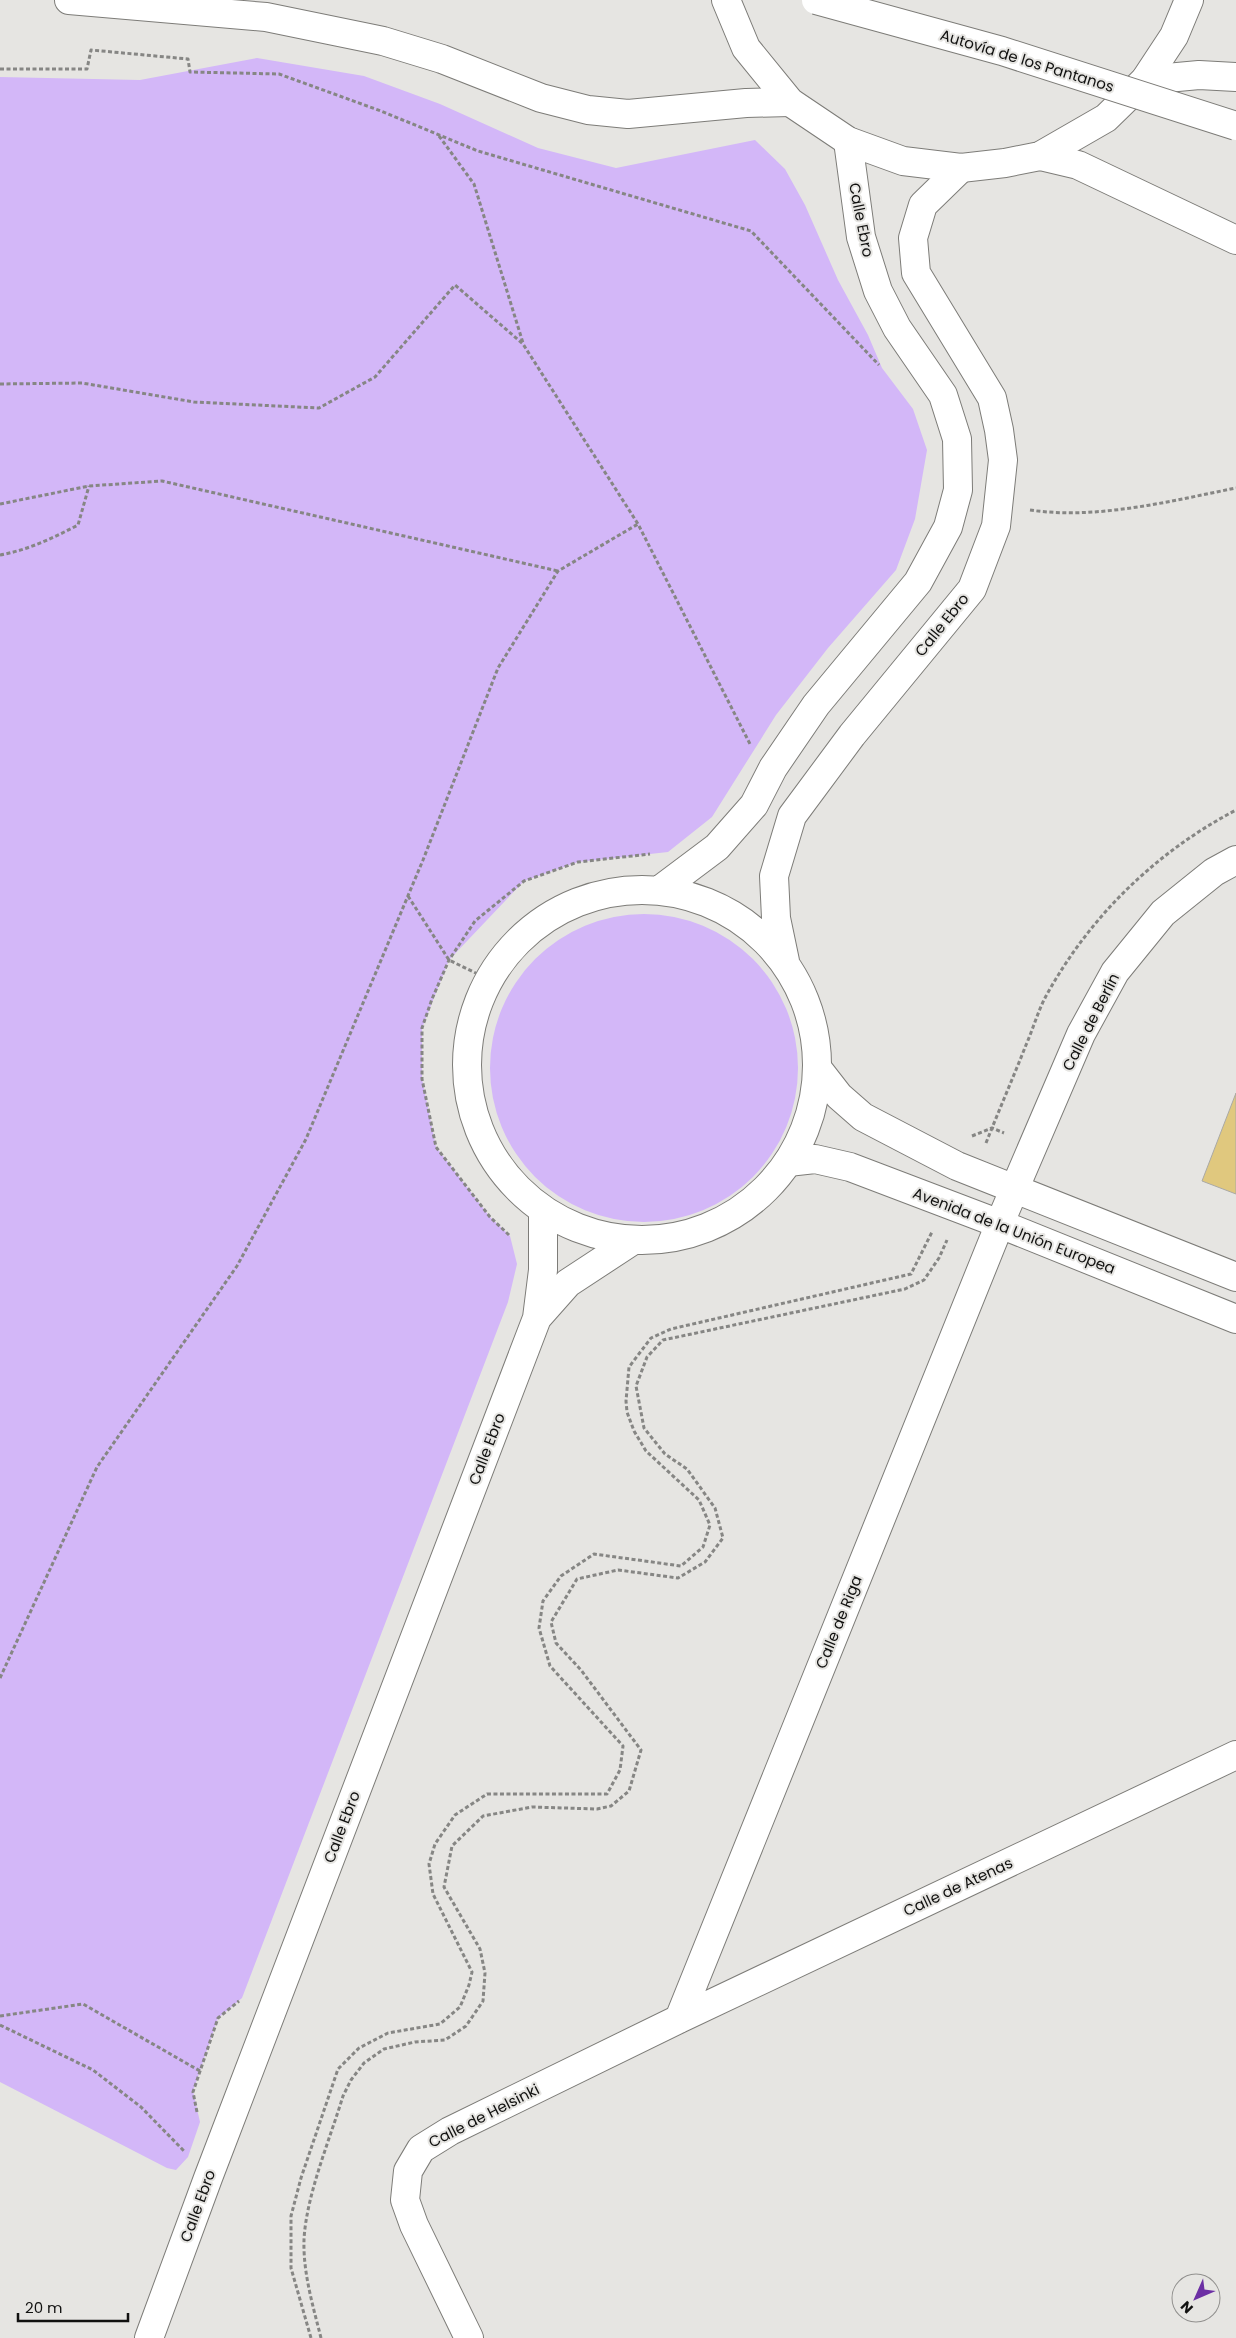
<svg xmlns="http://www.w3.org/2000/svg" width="1236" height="2338" font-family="Poppins,sans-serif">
<rect width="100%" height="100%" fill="#e6e5e2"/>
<!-- green -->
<path fill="#d3b7f8" d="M257,58L364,76L440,104L538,148L616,168L755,140L785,169L805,205L838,280L868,335L882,368L913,409L927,450L915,519L896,570L828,648L776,715L712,817L668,852L578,862L524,881L449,960L422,1028V1079L436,1147L490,1217L510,1236L517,1264L508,1302L242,1998L218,2018L193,2091L200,2122L188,2157L176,2170L167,2168L0,2082V77L140,80Z
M490 1068a154 154 0 1 1 308 0a154 154 0 1 1-308 0Z"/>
<!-- building -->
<path fill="#e0c87e" stroke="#aaa9a5" d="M1236,1093V1194L1202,1181Z"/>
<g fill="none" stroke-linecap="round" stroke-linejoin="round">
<defs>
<path id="street" d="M69,0L266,17L383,41L442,59L541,98L588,110L628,114L746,103L790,102
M1040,156L1078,165L1236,240
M661,889L717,847L754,805L773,768L816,705L918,582L948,527L958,490L957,439L943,395L897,328L878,291L861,237L848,141
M467 1065a175 175 0 1 1 350 0a175 175 0 1 1-350 0Z
M785,961L776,918L774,876L792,816L852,735L972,589L996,526L1003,460L999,430L992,398L916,273L913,238L923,205L961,168
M537,1318L568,1283L632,1241
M679,2019L1005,1211L1081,1034L1115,972L1163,913L1214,872L1236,860
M149,2338L208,2178L537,1318L543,1270V1211
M469,2338L414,2225L405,2200L408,2171L421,2149L450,2131L679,2019L1236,1755"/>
<path id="secondary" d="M726,0L746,48L790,102L848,141L903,161L961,168L1005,163L1040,156L1106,118L1145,80L1174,36L1189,0
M818,1069L839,1096L863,1117L957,1166L1236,1277
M788,1162L815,1159L850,1167L1000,1224L1236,1319"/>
<path id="primary" d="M1145,80L1199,75L1236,77"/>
</defs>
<!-- street casing -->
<use href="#street" stroke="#7d7c78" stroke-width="30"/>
<!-- secondary casing -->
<use href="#secondary" stroke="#7d7c78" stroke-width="30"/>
<!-- primary casing -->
<use href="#primary" stroke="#7d7c78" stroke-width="30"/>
<!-- path -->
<path stroke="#868684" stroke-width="3" stroke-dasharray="4 2.5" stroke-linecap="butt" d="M0,69H87L91,50L188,59L190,72L279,74L381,111L478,151L751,231L879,365
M439,136L474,184L523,343
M0,384L82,383L194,402L319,408L375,377L455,285L523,344L638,524L750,744
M0,504L89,486L162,481L558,571
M1030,510C1096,520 1171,501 1236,488
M0,555C28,550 53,538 78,525L89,486
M408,896L449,960L490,980
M972,1136L992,1128L1004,1133
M986,1143C999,1110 1013,1078 1026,1045C1033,1029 1038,1011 1046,996C1090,916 1156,852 1236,810
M509,1235L490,1217L436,1147L422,1079V1028L432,999L449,960L475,921L524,881L578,862L650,854
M0,1678L97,1467L237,1266L306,1139L423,860L498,668L558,571L638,524
M0,2016L83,2004L200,2071
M0,2025L93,2070L141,2107L184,2151
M197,2112L193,2092L218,2018L239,2001
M311,2338L291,2268V2216L301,2178L338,2069L359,2048L388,2033L440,2024L460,2007L469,1985L472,1972L433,1894L429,1864L435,1844L455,1815L487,1794H607L620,1770L623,1746L550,1666L539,1628L543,1601L561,1576L594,1554L681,1566L703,1547L710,1525L699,1500L646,1451L634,1431L627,1412L626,1401L629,1367L651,1338L671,1329L911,1274L932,1232
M321,2338C313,2306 303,2273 304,2240C306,2196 330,2139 343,2096L351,2080L364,2063L384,2049L415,2042L445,2040L466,2026L483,2001L485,1973L480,1949L444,1887L452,1846L483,1816L532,1807L597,1809L611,1806L629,1791L641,1750L581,1670L556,1643L551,1622L577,1579L618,1570L678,1578L705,1562L723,1538L715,1508L687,1469L665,1454L644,1428L636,1386L647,1357L663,1340L905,1289L924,1280L939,1258L947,1240"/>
<!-- street -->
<use href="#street" stroke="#fff" stroke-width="28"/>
<!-- secondary -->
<use href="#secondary" stroke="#fff" stroke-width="28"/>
<!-- primary -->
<use href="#primary" stroke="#fff" stroke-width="28"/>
<defs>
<path id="highway-bridge" d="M816,0L1002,51L1236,126"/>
</defs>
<!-- highway-bridge casing -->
<use href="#highway-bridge" stroke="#7d7c78" stroke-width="30" stroke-linecap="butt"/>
<!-- highway-bridge -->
<use href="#highway-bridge" stroke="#fff" stroke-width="28"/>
</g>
<g text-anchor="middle" stroke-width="4" stroke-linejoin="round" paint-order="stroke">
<!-- street labels -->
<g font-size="15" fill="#111110" stroke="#e6e5e2">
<text transform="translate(1027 61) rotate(17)" y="5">Autovía de los Pantanos</text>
<text transform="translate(861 220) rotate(79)" y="5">Calle Ebro</text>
<text transform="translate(942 625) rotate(-51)" y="5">Calle Ebro</text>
<text transform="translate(1091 1022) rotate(-63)" y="5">Calle de Berlín</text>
<text transform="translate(1014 1231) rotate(21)" y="5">Avenida de la Unión Europea</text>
<text transform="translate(487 1449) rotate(-69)" y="5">Calle Ebro</text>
<text transform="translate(839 1622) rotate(-68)" y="5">Calle de Riga</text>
<text transform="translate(342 1827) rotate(-69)" y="5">Calle Ebro</text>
<text transform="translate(958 1887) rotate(-25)" y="5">Calle de Atenas</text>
<text transform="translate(484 2116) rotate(-27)" y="5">Calle de Helsinki</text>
<text transform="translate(198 2206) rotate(-70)" y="5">Calle Ebro</text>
</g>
</g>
<!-- north arrow -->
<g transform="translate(1196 2298) rotate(225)"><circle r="24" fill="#e6e5e2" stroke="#91908e"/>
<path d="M0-4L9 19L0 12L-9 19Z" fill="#6c2fa4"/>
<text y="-8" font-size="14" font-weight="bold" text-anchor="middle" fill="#111110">N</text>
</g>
<!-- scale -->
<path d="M18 2313v8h110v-8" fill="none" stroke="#111110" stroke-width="2.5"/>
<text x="25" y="2313" font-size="15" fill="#111110" stroke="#e6e5e2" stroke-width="4" paint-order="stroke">20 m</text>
</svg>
